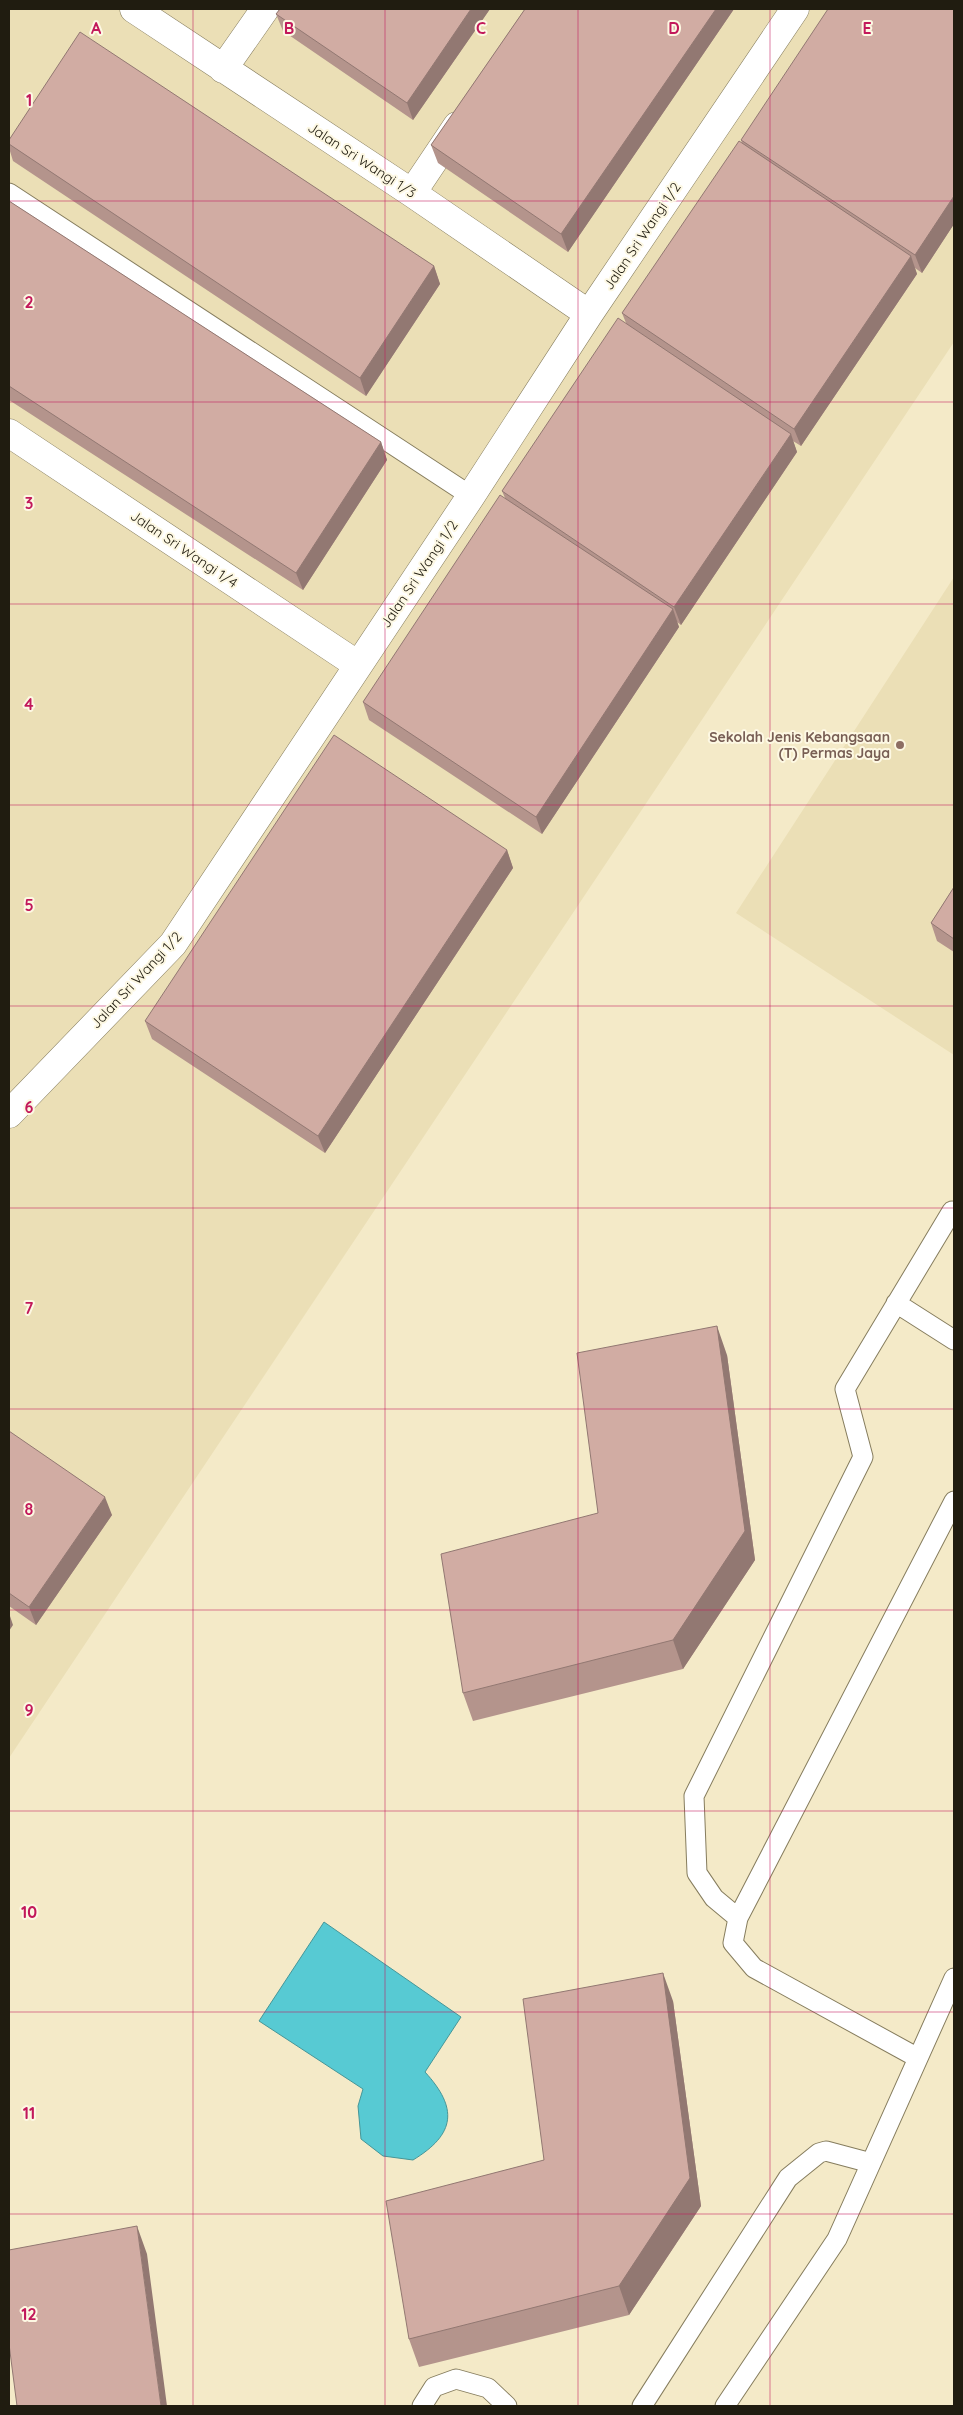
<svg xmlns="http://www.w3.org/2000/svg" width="963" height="2415" font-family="Quicksand,sans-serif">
<rect width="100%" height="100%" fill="#f4eac8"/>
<!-- built -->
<path fill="#ebdfb6" d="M9,9H954V342L9,1758Z
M954,577V1055L736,913Z"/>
<!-- water -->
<path fill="#57cad3" stroke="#469698" d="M324,1922L461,2017L425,2072C458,2108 456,2134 413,2160L383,2156L361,2139L358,2106L363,2089L259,2021Z"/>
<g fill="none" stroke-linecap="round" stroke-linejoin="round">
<defs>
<path id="service" d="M9,193L471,496
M896,1303L954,1340
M738,1918L714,1898L697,1873L694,1796L863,1457L845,1389L952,1211
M918,2058L754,1968L733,1943L738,1918L954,1501
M422,2406L434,2387L456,2379L488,2388L507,2406
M642,2406L788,2178L819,2153L826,2151L871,2163
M725,2406L837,2239L954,1978"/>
<path id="minor" d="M134,9L412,193L589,314
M223,69L265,9
M412,193L457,126
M9,433L358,665
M9,1114L173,944L471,496L589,314L795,9"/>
</defs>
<!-- service casing -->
<use href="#service" stroke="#867d5e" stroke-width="21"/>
<!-- minor casing -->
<use href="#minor" stroke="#867d5e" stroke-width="29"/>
<!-- service -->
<use href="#service" stroke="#fff" stroke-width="19"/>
<!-- minor -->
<use href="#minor" stroke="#fff" stroke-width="28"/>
</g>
<!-- wall -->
<path fill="#b4948c" d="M280,9H490L413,120L283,31L276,14Z
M525,9H734L568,252L438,163L431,145Z
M954,9V224L922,273L915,268L917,274L801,446L793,441L797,452L681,625L677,622L679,627L542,834L369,720L363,702L505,498L502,491L626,323L622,313L742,143L741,140Z
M9,140L434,266L440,284L366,396L13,161L9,148Z
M9,201L381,442L387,460L303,590L9,400Z
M507,850L513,868L325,1153L152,1039L145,1021Z
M954,887V952L937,941L931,923Z
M727,1355L755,1560L683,1669L473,1721L463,1693L598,1513Z
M9,1431L112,1515L36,1625L9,1606Z
M673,2001L701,2206L629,2315L419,2367L409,2339L544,2160Z"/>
<!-- shaded-wall -->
<path fill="#927872" d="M471,9H490L413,120L407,103Z
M716,9H734L568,252L561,234Z
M954,196V224L922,273L915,255Z
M911,256L917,274L801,446L794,429Z
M434,266L440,284L366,396L360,378Z
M791,434L797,452L681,625L674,607Z
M381,442L387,460L303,590L296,573Z
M673,609L679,627L542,834L536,817Z
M507,850L513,868L325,1153L318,1136Z
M717,1326L727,1355L755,1560L683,1669L673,1640Z
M105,1497L112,1515L36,1625L29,1607Z
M9,1613L13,1625L9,1631Z
M663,1973L673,2001L701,2206L629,2315L619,2286Z
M137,2226L147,2254L167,2406H161Z"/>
<!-- building -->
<path fill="#d1aca3" stroke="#927872" d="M280,9H471L407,103L276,14Z
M525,9H716L561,234L431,145Z
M828,9H954V196L915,255L741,140Z
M80,32L434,266L360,378L9,144V140Z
M739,141L911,256L794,429L622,313Z
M9,201L381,442L296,573L9,386Z
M618,318L791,434L674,607L502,491Z
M500,495L673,609L536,817L363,702Z
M334,735L507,850L318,1136L145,1021Z
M954,887V939L931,923Z
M717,1326L745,1531L673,1640L463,1693L441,1554L598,1513L577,1353Z
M9,1431L105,1497L29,1607L9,1593Z
M663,1973L690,2178L619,2286L409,2339L386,2201L544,2160L523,1999Z
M137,2226L161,2406H17L9,2344V2250Z"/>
<!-- grid -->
<path fill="none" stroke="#c2185b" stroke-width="1" stroke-opacity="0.55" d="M193,9V2406M385,9V2406M578,9V2406M770,9V2406M9,201H954M9,402H954M9,604H954M9,805H954M9,1006H954M9,1208H954M9,1409H954M9,1610H954M9,1811H954M9,2012H954M9,2214H954"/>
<!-- markers -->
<circle fill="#8d6e63" stroke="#fdf8e3" stroke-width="2" cx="900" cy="745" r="5"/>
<g text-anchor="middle" stroke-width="4" stroke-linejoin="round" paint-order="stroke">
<!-- street labels -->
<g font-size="14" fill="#201c10" stroke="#fdf8e3">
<text transform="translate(362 160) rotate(33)" y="5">Jalan Sri Wangi 1/3</text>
<text transform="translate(642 236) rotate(-56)" y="5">Jalan Sri Wangi 1/2</text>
<text transform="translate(184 549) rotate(34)" y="5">Jalan Sri Wangi 1/4</text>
<text transform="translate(419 574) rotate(-56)" y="5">Jalan Sri Wangi 1/2</text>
<text transform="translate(136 980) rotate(-47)" y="5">Jalan Sri Wangi 1/2</text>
</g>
<!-- education labels -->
<g font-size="14" font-weight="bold" fill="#785e54" stroke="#fdf8e3" text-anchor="end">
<text x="890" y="742">Sekolah Jenis Kebangsaan<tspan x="890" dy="16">(T) Permas Jaya</tspan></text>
</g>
</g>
<g font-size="16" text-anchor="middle" font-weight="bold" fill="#c2185b" stroke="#fdf8e3" stroke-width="4" stroke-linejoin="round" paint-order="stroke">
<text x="96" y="34">A</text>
<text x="289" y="34">B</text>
<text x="481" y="34">C</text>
<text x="674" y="34">D</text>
<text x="867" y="34">E</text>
<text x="29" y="106">1</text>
<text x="29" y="308">2</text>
<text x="29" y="509">3</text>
<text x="29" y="710">4</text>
<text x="29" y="911">5</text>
<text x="29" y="1113">6</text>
<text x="29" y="1314">7</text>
<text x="29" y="1515">8</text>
<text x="29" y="1716">9</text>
<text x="29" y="1918">10</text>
<text x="29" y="2119">11</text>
<text x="29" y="2320">12</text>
</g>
<!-- border -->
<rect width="963" height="2415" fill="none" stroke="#201c10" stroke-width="20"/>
</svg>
